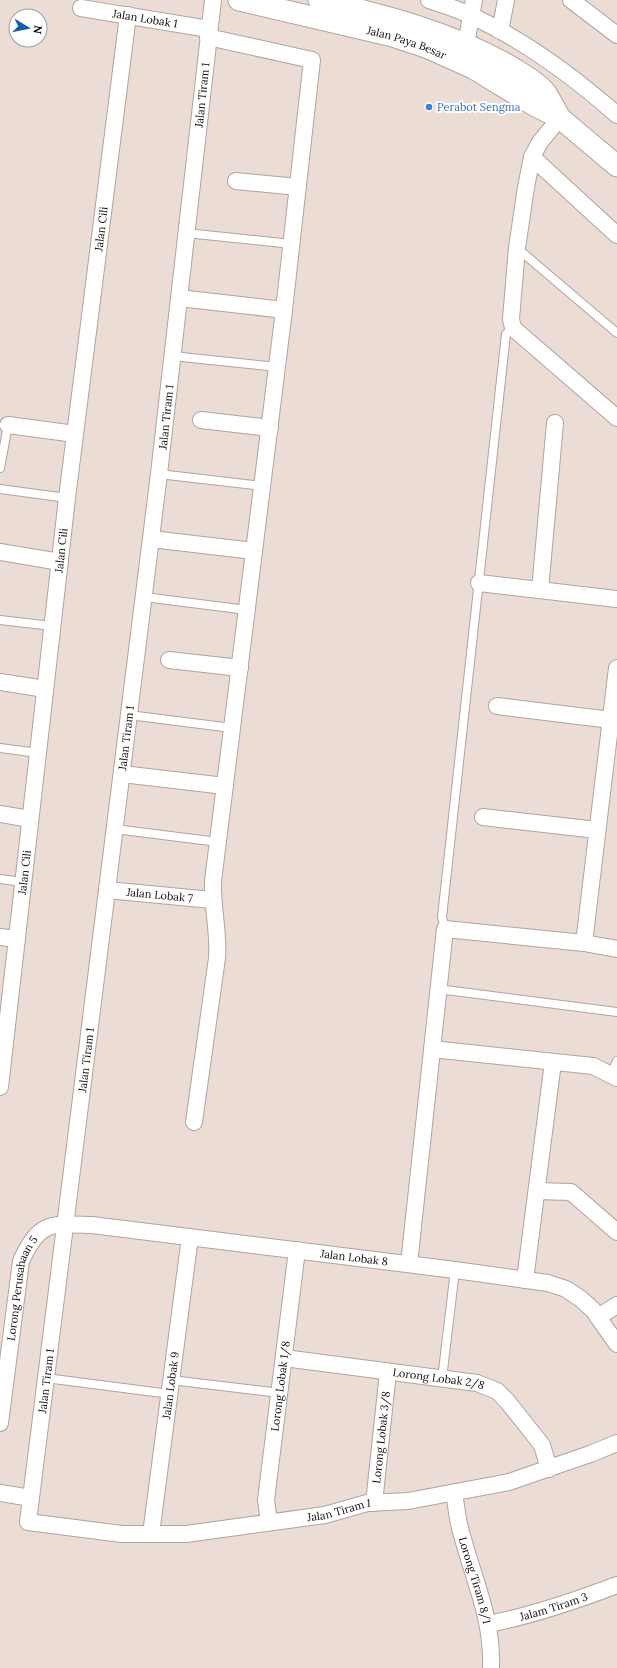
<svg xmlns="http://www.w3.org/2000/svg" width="617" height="1668" font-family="Lora,serif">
<rect width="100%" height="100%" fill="#ecdcd6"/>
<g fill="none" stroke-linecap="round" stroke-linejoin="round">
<defs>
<path id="service" d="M186,233L292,244
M517,248L617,333
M172,356L277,367
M0,468L8,425
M159,474L262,486
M0,489L67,498
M144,597L247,610
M0,620L52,626
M129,715L232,728
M0,748L38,753
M115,829L218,842
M0,879L23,882
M445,929L442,917L506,334L513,328
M438,989L617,1012
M611,1074L617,1061
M46,1378L170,1394
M442,1379L455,1270
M171,1380L280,1393"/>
<g id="minor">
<path id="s1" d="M213,0L159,474L28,1522L122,1534H186L325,1515L367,1503L408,1501L509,1482L590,1454L617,1443"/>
<path d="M429,0C443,5 458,9 472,16C525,41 573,76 617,115"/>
<path d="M571,0L617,35"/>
<path id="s2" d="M81,8L209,29"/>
<path d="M500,31L506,0"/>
<path d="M466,44L474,0"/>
<path d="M560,118L540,142L532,157L526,187L517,248L511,319L513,328L617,418"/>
<path d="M532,157L617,235"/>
<path d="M236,181L298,187"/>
<path d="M179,298L284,310"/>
<path d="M201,420L270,428"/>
<path d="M8,425L75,434"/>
<path d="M151,539L254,551"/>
<path d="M0,552L60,562"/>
<path d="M479,583L617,599"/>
<path d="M540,590L555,423"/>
<path d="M169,660L240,668"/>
<path d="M0,682L45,689"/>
<path d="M497,706L611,720"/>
<path d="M122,774L225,786"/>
<path d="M0,814L30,819"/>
<path d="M483,817L597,830"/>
<path id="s3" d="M107,890L212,900"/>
<path d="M0,937L17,939"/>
<path d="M584,943L617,668"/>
<path d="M432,1049L593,1066L617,1078"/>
<path id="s4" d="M0,1087L67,498L128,15"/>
<path d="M194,1122L217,958C219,932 212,907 213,881L284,310L312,60L208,37"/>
<path d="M537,1191L571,1192L617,1232"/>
<path d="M409,1264L445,929L584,943L617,949"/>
<path d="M525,1280L553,1062"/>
<path d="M598,1317L617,1305"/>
<path id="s5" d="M284,1358L477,1383L497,1391L507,1401L542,1445L549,1469"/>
<path id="s6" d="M0,1423L21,1261C40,1220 51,1224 92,1225L455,1270L548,1283L566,1289L581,1299L593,1310L617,1344"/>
<path d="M0,1493L31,1498"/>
<path id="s7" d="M454,1494C456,1504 457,1514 459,1524C471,1574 493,1616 491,1668"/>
<path id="s8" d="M374,1503L388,1372"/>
<path id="s9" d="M269,1522L266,1500L297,1250"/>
<path id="s10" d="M151,1534L190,1237"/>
<path id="s11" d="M489,1624C534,1615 575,1601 617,1585"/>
</g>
<g id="tertiary">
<path id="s12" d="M239,0L393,36L426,47L473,68L534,105L560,118L617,166"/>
<path d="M319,0C386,16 451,32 511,67C522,74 537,82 545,92C551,100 555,110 560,118"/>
</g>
</defs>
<!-- service casing -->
<use href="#service" stroke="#b1a39d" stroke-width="10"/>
<!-- minor casing -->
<use href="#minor" stroke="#b1a39d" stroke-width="18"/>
<!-- tertiary casing -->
<use href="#tertiary" stroke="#b1a39d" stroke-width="23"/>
<!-- service -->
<use href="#service" stroke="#fff" stroke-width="8"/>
<!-- minor -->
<use href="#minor" stroke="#fff" stroke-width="16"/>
<!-- tertiary -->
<use href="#tertiary" stroke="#fff" stroke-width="21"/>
</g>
<!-- markers -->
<circle fill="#3f7fe0" stroke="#fff" stroke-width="1.5" cx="429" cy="107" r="4"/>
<g text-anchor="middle" stroke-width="4" stroke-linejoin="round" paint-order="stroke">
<!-- street labels -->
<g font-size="11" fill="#0f0b08" stroke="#fff">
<text dy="4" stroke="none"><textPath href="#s2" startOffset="65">Jalan Lobak 1</textPath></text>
<text dy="4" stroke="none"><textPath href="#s12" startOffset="173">Jalan Paya Besar</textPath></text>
<text transform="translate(202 95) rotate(-84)" y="4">Jalan Tiram 1</text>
<text dy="4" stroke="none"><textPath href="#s4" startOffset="864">Jalan Cili</textPath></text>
<text transform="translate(166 417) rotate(-84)" y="4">Jalan Tiram 1</text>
<text dy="4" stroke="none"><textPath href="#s4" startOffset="540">Jalan Cili</textPath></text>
<text transform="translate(126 738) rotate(-83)" y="4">Jalan Tiram 1</text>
<text dy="4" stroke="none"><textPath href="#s4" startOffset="216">Jalan Cili</textPath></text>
<text dy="4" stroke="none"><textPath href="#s3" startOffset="53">Jalan Lobak 7</textPath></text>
<text transform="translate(86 1060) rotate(-83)" y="4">Jalan Tiram 1</text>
<text dy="4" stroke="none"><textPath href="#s6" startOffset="516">Jalan Lobak 8</textPath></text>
<text dy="4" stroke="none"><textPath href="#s6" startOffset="137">Lorong Perusahaan 5</textPath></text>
<text dy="4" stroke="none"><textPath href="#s5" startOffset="156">Lorong Lobak 2/8</textPath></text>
<text transform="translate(46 1381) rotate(-83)" y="4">Jalan Tiram 1</text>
<text dy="4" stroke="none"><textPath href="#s10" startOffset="150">Jalan Lobak 9</textPath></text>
<text dy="4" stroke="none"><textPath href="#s9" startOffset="137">Lorong Lobak 1/8</textPath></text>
<text dy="4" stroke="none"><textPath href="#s8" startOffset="66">Lorong Lobak 3/8</textPath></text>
<text dy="4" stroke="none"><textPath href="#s1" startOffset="1847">Jalan Tiram 1</textPath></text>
<text dy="4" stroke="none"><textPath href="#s7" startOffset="89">Lorong Tiram 8/1</textPath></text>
<text dy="4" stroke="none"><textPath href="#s11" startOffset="67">Jalam Tiram 3</textPath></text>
</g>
<!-- shop labels -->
<g font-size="11" fill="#366cbe" stroke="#fff" text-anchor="start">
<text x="437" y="111">Perabot Sengma</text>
</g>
</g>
<!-- north arrow -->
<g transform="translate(28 28) rotate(100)"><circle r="19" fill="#ffffff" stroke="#9f9d9c"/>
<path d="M0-3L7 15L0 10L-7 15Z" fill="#145dac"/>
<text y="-6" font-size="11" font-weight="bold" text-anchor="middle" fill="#0f0b08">N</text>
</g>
</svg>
